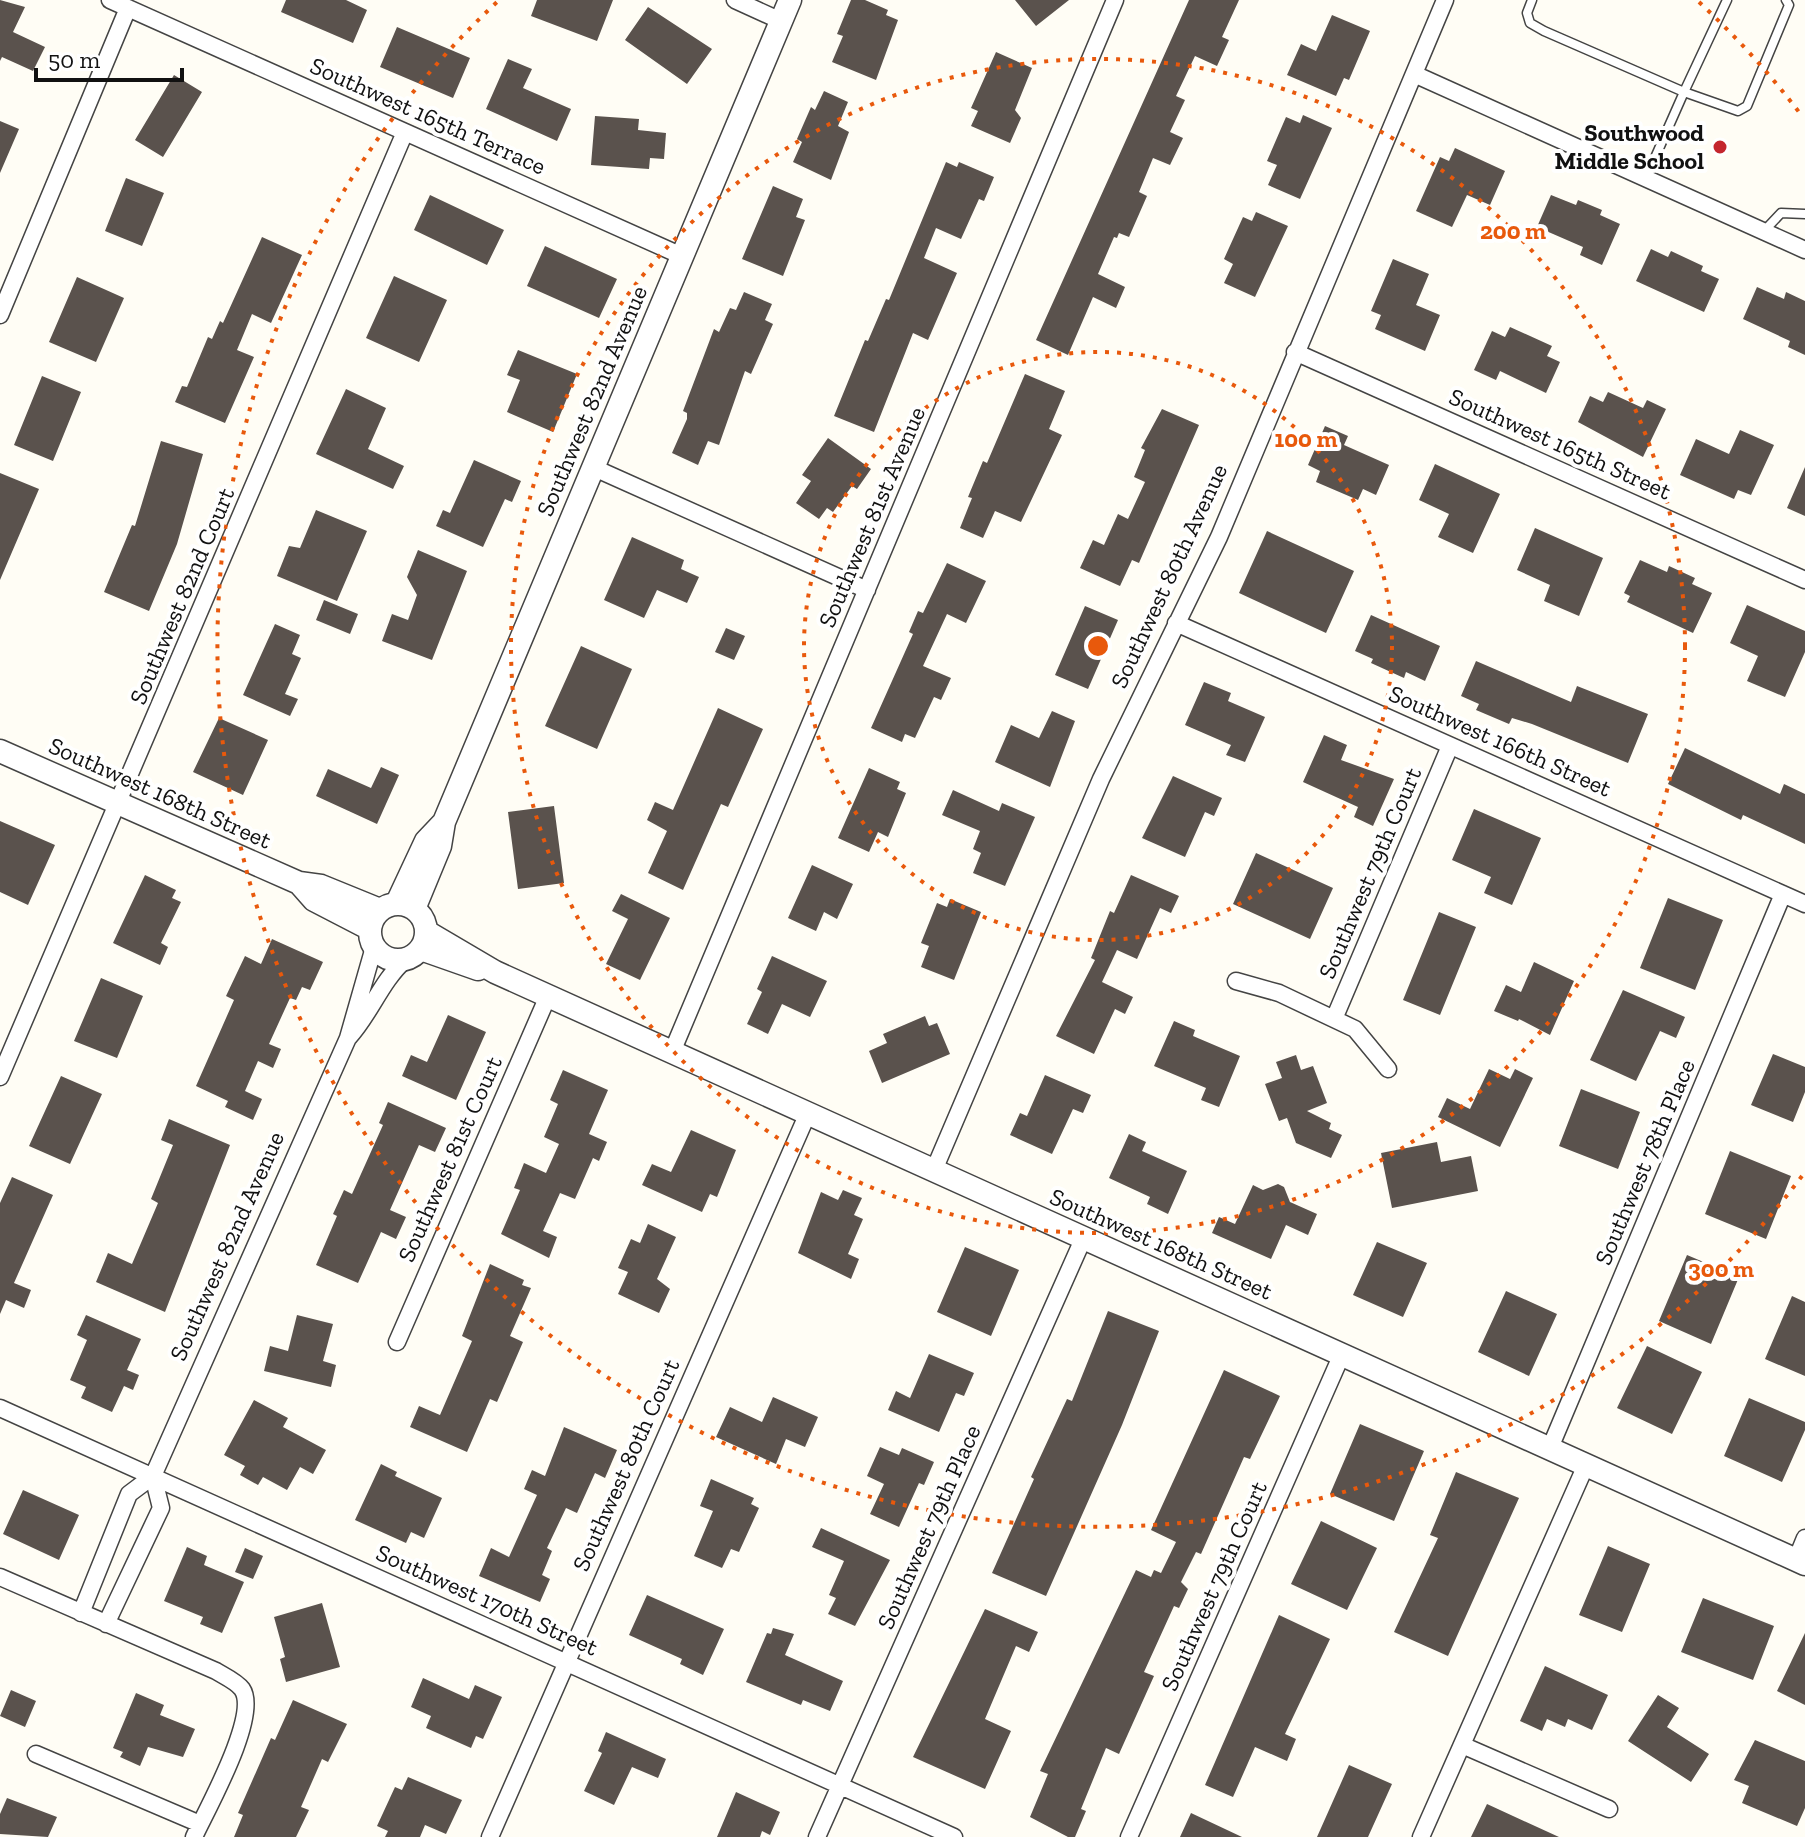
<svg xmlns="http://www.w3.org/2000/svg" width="1805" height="1837" font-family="'Zilla Slab',serif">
<rect width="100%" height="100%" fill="#fffdf5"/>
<!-- building -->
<path fill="#5a524d" d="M0,0L25,7L13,32L45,47L33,71L2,57L0,61Z
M286,0H346L367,10L353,43L281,12Z
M537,0H613L597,41L531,16Z
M851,0H865L888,10L886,15L898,20L876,80L832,62L843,36L837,34Z
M1015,0H1069L1036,26Z
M1189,0H1239L1222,37L1229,40L1217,66L1195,56L1176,96L1185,100L1170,132L1183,138L1170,165L1153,158L1139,192L1147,196L1129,237L1119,233L1117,238L1114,237L1098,274L1125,287L1116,308L1093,297L1068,355L1036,340Z
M648,7L712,49L687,84L625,40Z
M1332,15L1370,31L1349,80L1344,78L1336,96L1287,75L1301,44L1316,51Z
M397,27L470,58L453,98L380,67Z
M996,52L1032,68L1015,110L1021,118L1010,143L971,126L978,111L971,108Z
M508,59L532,69L523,88L571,109L557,141L486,109Z
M174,75L202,92L163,157L135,140Z
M824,91L848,102L838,126L849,132L831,180L793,162L802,142L797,139L811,107L815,110Z
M1303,115L1332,128L1300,199L1268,185L1277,165L1267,161L1286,117L1300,123Z
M595,116L639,119L638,130L666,133L664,159L650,158L649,169L591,165Z
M0,121L19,129L0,173Z
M1455,148L1505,171L1490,205L1467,195L1452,227L1416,211L1440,157L1449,161Z
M946,162L957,167L959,162L994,177L984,201L979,199L961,239L936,228L924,258L957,273L928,340L913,333L874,432L834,416L865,340L868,341L886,299L889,300Z
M126,178L164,193L142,246L105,231Z
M773,186L803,199L796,217L805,220L783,276L742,259Z
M430,195L504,230L487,265L414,230Z
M1551,195L1576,205L1578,200L1602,210L1600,215L1620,224L1602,265L1580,255L1583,247L1537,227Z
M1256,212L1288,226L1255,297L1224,283L1233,264L1224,259L1243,217L1252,221Z
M262,237L302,255L271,323L252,314L237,350L254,357L225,423L175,402L182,386L187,387L208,337L212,339L220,321L223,323Z
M545,246L617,279L599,318L527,286Z
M1651,249L1668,257L1671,251L1703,266L1701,271L1719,279L1704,312L1636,281Z
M1393,259L1429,274L1416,305L1440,315L1425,351L1375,329L1381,315L1371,311Z
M394,276L447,300L419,362L366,338Z
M77,277L124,298L96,362L49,342Z
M1757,287L1784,299L1786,292L1805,301V355L1788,347L1790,341L1743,319Z
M744,292L772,304L765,320L773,324L751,374L745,371L719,445L708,441L698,465L672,453L687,419V413L683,411L714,329L719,332L730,308L736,310Z
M1510,327L1552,346L1547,356L1560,362L1546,393L1500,371L1496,380L1474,370L1492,331L1505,337Z
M518,350L577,374L553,432L507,412L520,380L507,375Z
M1025,374L1065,391L1049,429L1062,435L1021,522L995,511L983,538L960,528L972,498L968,497L983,461L987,463Z
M42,376L81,392L53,461L14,445Z
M346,389L386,408L368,449L404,466L393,489L316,454Z
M1608,392L1643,408L1647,400L1666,409L1643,457L1578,422L1590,396L1603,402Z
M1162,409L1199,425L1139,563L1132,560L1120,586L1080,568L1093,540L1104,545L1118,514L1128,519L1145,482L1134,477L1145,450L1141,448Z
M1325,426L1348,436L1344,445L1389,465L1376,495L1363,489L1358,500L1316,482L1320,471L1308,465Z
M1740,430L1774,445L1751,495L1738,490L1734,499L1680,475L1696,439L1729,454Z
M828,438L871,469L857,489L852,486L833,512L827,508L819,519L796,503L811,481L802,475Z
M161,441L203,454L177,544L149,611L104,592L132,525L135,526Z
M474,460L521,481L512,502L505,499L483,547L436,526L443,510L450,513Z
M1435,464L1500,494L1473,553L1438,537L1449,514L1419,500Z
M1805,467V516L1787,508Z
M0,473L39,489L0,580Z
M316,510L367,531L337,601L277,576L289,546L300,548Z
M1535,528L1603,558L1579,616L1544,601L1550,585L1517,570Z
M1267,531L1354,571L1326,633L1239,593Z
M632,537L684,560L681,569L699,577L687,603L657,590L644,618L604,600Z
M418,550L467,571L432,660L382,641L392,614L408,620L417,595L407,577Z
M1640,560L1667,572L1669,566L1695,578L1692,584L1712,593L1693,633L1627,602L1630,596L1624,593Z
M947,563L986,581L966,623L947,614L923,666L951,678L941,700L934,697L915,738L905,734L902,742L871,728L913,634L909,632L918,611L923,613Z
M324,600L358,614L350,634L316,620Z
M1747,605L1805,631V652L1785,697L1747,681L1758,656L1730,643Z
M1085,606L1118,620L1088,689L1055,675Z
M1371,615L1440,646L1425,681L1406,672L1404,678L1371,663L1373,659L1355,651Z
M275,624L300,635L292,654L301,658L285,694L298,699L290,716L243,695Z
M726,628L745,636L734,660L715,652Z
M581,646L632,669L597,749L545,726Z
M1476,661L1571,702L1577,686L1648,714L1628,763L1532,724L1512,718L1509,724L1476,710L1479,704L1461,696Z
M1204,682L1231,693L1228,701L1265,717L1245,762L1226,755L1231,745L1185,725Z
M718,708L763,729L728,807L721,804L683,890L648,873L667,831L647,820L655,802L673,810Z
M1052,711L1075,721L1050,787L995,762L1011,725L1039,738Z
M219,718L268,740L243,795L193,772Z
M1324,735L1347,745L1341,760L1394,779L1373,826L1354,817L1358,807L1303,782Z
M1685,748L1780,794L1784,784L1805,794V844L1743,815L1741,820L1668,784Z
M381,767L399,775L377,824L316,796L328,769L371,788Z
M869,768L900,782L897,789L906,793L888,837L878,832L869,852L838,838Z
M1173,776L1222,798L1214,816L1205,812L1185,857L1142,838Z
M953,790L999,811L1002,803L1035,817L1005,886L973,873L981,853L973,849L980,831L942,815Z
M554,806L564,883L518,889L508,812Z
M1474,809L1541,838L1512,905L1484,893L1491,877L1452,860Z
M0,821L55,845L28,905L0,892Z
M1256,853L1333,888L1310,939L1233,904Z
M812,865L853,884L837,919L824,912L816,931L788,918Z
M145,875L176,890L172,898L181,902L161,943L168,947L160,965L113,943Z
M1131,875L1179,896L1171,913L1160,908L1137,959L1117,950L1102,982L1133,997L1125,1014L1115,1009L1094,1054L1056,1036L1095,960L1091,958L1110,911L1114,913Z
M621,894L670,918L640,980L606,964L628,919L612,911Z
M1668,898L1723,920L1695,990L1640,968Z
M950,899L981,912L954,980L921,967L929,946L921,943L937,903L947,907Z
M1439,912L1476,927L1440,1015L1403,1000Z
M272,939L323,962L310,990L302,987L296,1000L290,998L269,1044L281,1049L273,1068L258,1061L245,1091L262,1099L253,1120L225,1107L228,1101L196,1086L234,1000L226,996L245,956L261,964Z
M772,956L827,981L810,1017L782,1004L768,1034L747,1024L762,992L757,989Z
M1534,962L1574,981L1550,1035L1519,1019L1518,1021L1494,1011L1506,985L1521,992Z
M101,978L143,996L117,1058L74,1041Z
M1623,990L1685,1017L1676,1038L1660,1031L1636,1081L1590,1060Z
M448,1015L486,1032L456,1100L402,1076L411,1055L427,1062Z
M925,1016L929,1026L937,1023L950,1054L882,1083L869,1051L887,1043L883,1034Z
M1174,1021L1195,1030L1193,1036L1240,1056L1219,1107L1201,1100L1206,1088L1154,1066Z
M1773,1054L1805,1067V1092L1793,1122L1751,1105Z
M1296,1055L1301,1070L1313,1066L1327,1103L1307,1111L1331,1123L1329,1129L1342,1135L1331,1158L1296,1143L1287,1118L1279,1121L1265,1084L1282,1078L1276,1062Z
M1489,1069L1510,1079L1515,1069L1533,1078L1500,1147L1438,1117L1447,1098L1470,1109Z
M563,1070L608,1090L589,1134L607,1142L599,1161L593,1158L575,1199L560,1193L543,1231L557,1237L549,1258L501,1234L520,1190L514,1188L524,1163L546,1173L559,1144L544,1137L558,1104L550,1100Z
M1045,1075L1091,1095L1083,1113L1073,1109L1052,1154L1010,1135L1020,1113L1027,1116Z
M61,1076L102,1094L70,1164L29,1146Z
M1581,1089L1640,1112L1618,1169L1559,1146Z
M388,1102L446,1128L435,1152L419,1145L390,1210L406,1217L396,1239L381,1232L358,1283L316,1265L337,1216L333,1214L344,1190L352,1194L383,1125L379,1123Z
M169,1119L230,1145L165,1312L96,1282L108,1253L132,1264L158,1203L151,1199L173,1145L161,1140Z
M691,1130L736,1150L717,1197L710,1194L702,1212L642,1185L652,1164L671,1172Z
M1129,1134L1146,1142L1142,1151L1187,1171L1168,1214L1147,1204L1150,1197L1109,1178Z
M1437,1142L1441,1162L1471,1156L1478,1191L1392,1208L1381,1153Z
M1730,1151L1791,1176L1766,1239L1705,1214Z
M12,1177L53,1195L14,1283L31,1290L24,1308L6,1300L0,1314V1203Z
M1278,1184L1284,1187L1290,1202L1317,1214L1308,1235L1286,1225L1271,1259L1212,1233L1219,1217L1235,1224L1253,1185L1263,1190Z
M843,1190L862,1198L854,1215L863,1219L848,1254L859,1259L851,1279L798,1253L821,1192L838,1200Z
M648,1224L676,1237L657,1279L670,1289L659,1313L618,1294L628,1272L618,1268L631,1239L640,1243Z
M1377,1242L1427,1263L1403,1317L1353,1295Z
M965,1247L1019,1270L991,1336L937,1312Z
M1687,1255L1739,1277L1711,1344L1659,1321Z
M490,1264L524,1280L522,1285L531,1288L510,1336L523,1342L497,1402L490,1399L467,1452L410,1427L419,1406L440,1415L472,1341L462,1336Z
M1506,1291L1557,1314L1529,1376L1478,1352Z
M1792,1296L1805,1302V1376L1765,1359Z
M1108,1311L1159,1331L1122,1425L1046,1596L992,1573L1034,1479L1031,1477L1067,1399L1072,1401Z
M86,1315L141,1339L127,1370L139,1375L133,1390L124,1386L112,1412L81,1398L86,1387L70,1380L87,1340L77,1335Z
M297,1315L333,1324L323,1361L336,1365L331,1387L264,1371L270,1346L288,1351Z
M1647,1346L1702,1372L1672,1434L1617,1408Z
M929,1354L974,1373L964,1396L956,1393L939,1432L888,1410L896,1391L910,1398Z
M1224,1370L1280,1396L1250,1459L1244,1457L1201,1554L1196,1552L1181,1582L1188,1589L1179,1608L1174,1606L1144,1672L1154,1676L1119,1754L1106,1748L1081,1809L1086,1811L1075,1837H1068L1030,1817L1048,1774L1040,1771L1136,1570L1151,1577L1154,1570L1161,1573L1176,1542L1151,1530Z
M773,1397L818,1417L805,1447L786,1439L776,1464L716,1437L730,1407L762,1422Z
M1749,1398L1805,1422V1430L1782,1482L1724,1456Z
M254,1400L288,1418L283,1427L326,1450L313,1474L300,1467L287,1490L263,1477L258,1485L240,1475L245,1466L224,1455Z
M1360,1424L1424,1451L1394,1521L1330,1494Z
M564,1427L617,1450L605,1478L595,1473L577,1513L566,1508L547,1548L552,1551L542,1575L550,1579L540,1602L479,1576L491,1548L509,1557L537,1495L524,1489L532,1470L545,1476Z
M880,1447L899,1455L902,1448L934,1462L924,1485L919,1483L899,1527L870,1514L884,1484L867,1476Z
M381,1464L397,1472L395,1476L442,1498L424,1538L411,1532L406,1543L355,1520Z
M1456,1472L1519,1498L1448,1656L1394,1632L1438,1538L1430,1535Z
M711,1479L754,1498L751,1504L759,1508L739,1552L731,1549L722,1568L694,1556L713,1511L700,1506Z
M23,1490L79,1515L59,1560L3,1534Z
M1321,1521L1377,1548L1347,1610L1291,1584Z
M821,1528L890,1560L855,1626L828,1614L836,1598L829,1595L844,1561L812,1547Z
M1608,1546L1650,1564L1622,1632L1579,1615Z
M187,1547L207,1556L204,1565L244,1582L222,1633L200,1624L203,1617L164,1601Z
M245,1548L263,1556L253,1579L235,1572Z
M647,1595L724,1629L703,1675L680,1664L682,1659L629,1635Z
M1703,1598L1774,1626L1753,1680L1681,1652Z
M322,1603L340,1667L286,1682L280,1659L285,1657L274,1617Z
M985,1609L1038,1632L1029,1652L1016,1646L985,1719L1011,1731L985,1789L913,1757Z
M1279,1615L1330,1639L1285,1734L1296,1739L1287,1761L1255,1747L1233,1797L1205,1785Z
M773,1628L794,1634L785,1655L843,1681L830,1711L803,1700L801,1705L746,1682L767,1633L771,1634Z
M1805,1633V1705L1777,1691Z
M1545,1666L1608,1695L1592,1730L1568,1719L1565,1727L1547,1719L1542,1731L1520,1721Z
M423,1678L469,1699L475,1685L502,1697L483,1739L476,1736L471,1748L426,1728L431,1716L411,1707Z
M11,1690L36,1701L25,1727L0,1716Z
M136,1693L164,1705L160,1715L195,1729L183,1757L148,1747L140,1766L120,1757L123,1752L113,1748Z
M1658,1695L1679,1708L1667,1727L1709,1754L1691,1782L1628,1741Z
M293,1700L347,1724L328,1762L322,1759L301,1807L309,1810L296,1837H234L243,1815L238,1813L271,1738L275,1740Z
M606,1732L666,1759L658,1778L632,1767L614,1805L584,1791L602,1753L598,1751Z
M1755,1740L1805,1761V1808L1797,1826L1742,1803L1749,1786L1734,1780Z
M1349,1765L1392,1784L1368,1837H1317Z
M408,1777L462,1800L446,1834L425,1825L420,1837H385L388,1831L377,1826L395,1787L402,1790Z
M736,1792L780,1812L770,1835L762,1831L760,1837H717Z
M7,1798L57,1817L48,1837L0,1834V1814Z
M1487,1804L1559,1837H1471Z
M1191,1813L1242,1837H1180Z"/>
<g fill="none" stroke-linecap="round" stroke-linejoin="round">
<defs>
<path id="service" d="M1532,0L1527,13L1530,23L1544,31L1684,92L1727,0
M1646,178L1684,92L1738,111L1747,106L1789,5L1786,0
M1764,231L1781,213L1805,214"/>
<path id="minor" d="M110,0L682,256
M735,0L781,21
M1414,74L1805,250
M0,315L128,8
M1295,352L1805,580
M592,467L867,590
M1176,623L1805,904
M1236,981L1279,993L1355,1029L1388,1069
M1334,1019L1450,746
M349,1037C371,1013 381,981 406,959
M672,1052L1115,0
M0,1077L405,132
M934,1170L1101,779L1219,537L1445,0
M397,1342L548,996
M0,1408L954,1837
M1550,1448L1783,894
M1796,1560L1805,1538
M0,1577L216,1671C224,1676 236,1681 242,1689C260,1715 207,1809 194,1837
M81,1613L129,1494L153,1476L348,1038L374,947
M106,1624L161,1508L153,1476
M1462,1745L1609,1809
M36,1754L200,1824
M490,1837L808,1113
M817,1837L1084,1237
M1129,1837L1342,1354
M1421,1837L1586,1465"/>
<path id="tertiary" d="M0,751L299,883L321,886L380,910
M299,883L314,900L370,929
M397,903L426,841L444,822
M370 932a28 28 0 1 1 56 0a28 28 0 1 1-56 0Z
M414,909L440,846L444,822L790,0
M427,932L495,972L1805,1564
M421,949L478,969"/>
</defs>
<!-- service casing -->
<use href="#service" stroke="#444" stroke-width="11"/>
<!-- minor casing -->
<use href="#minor" stroke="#444" stroke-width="19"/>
<!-- tertiary casing -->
<use href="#tertiary" stroke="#444" stroke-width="25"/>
<!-- service -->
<use href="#service" stroke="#fff" stroke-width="8"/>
<!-- minor -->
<use href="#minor" stroke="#fff" stroke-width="16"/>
<!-- tertiary -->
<use href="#tertiary" stroke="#fff" stroke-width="22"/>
</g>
<!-- distance rings -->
<g fill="none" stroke="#e8590c" stroke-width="4" stroke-dasharray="4 8">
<circle cx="1098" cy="646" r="294"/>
<circle cx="1098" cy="646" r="587"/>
<path d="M1802 1176A881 881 0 1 1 497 2M1699 2A881 881 0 0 1 1802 116"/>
</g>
<!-- markers -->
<circle fill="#c4262e" stroke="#fff" stroke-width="3" cx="1720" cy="147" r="8"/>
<g text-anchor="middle" stroke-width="8" stroke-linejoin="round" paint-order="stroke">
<!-- street labels -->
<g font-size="24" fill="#111" stroke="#fff">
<text transform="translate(428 116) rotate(24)" y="8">Southwest 165th Terrace</text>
<text transform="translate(592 401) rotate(-67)" y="8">Southwest 82nd Avenue</text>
<text transform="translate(1560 444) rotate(24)" y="8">Southwest 165th Street</text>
<text transform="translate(872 517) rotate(-67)" y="8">Southwest 81st Avenue</text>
<text transform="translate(1169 576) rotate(-65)" y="8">Southwest 80th Avenue</text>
<text transform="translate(182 596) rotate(-67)" y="8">Southwest 82nd Court</text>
<text transform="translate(1500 741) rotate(24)" y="8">Southwest 166th Street</text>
<text transform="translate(160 793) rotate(24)" y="8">Southwest 168th Street</text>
<text transform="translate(1370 873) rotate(-67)" y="8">Southwest 79th Court</text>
<text transform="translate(450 1159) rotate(-66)" y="8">Southwest 81st Court</text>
<text transform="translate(1645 1162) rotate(-67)" y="8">Southwest 78th Place</text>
<text transform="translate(1161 1244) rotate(24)" y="8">Southwest 168th Street</text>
<text transform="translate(227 1246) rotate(-66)" y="8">Southwest 82nd Avenue</text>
<text transform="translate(626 1465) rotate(-66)" y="8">Southwest 80th Court</text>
<text transform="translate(929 1527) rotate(-66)" y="8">Southwest 79th Place</text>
<text transform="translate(1214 1586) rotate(-66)" y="8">Southwest 79th Court</text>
<text transform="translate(487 1600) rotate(24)" y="8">Southwest 170th Street</text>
</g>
<!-- poi labels -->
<g font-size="24" font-weight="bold" fill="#111" stroke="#fff" text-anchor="end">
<text x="1704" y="141">Southwood<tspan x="1704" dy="28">Middle School</tspan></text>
</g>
</g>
<circle cx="1098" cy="646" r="12" fill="#e8590c" stroke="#fff" stroke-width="4"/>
<g font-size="24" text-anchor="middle" font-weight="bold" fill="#e8590c" stroke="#fff" stroke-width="8" stroke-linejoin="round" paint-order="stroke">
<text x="1513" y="239">200 m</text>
<text x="1306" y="447">100 m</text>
<text x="1721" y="1277">300 m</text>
</g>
<!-- scale -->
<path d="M36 68v12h146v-12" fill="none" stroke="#111111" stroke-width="4"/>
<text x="48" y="68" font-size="24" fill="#111111" stroke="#ffffff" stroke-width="6" paint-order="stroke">50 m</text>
</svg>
